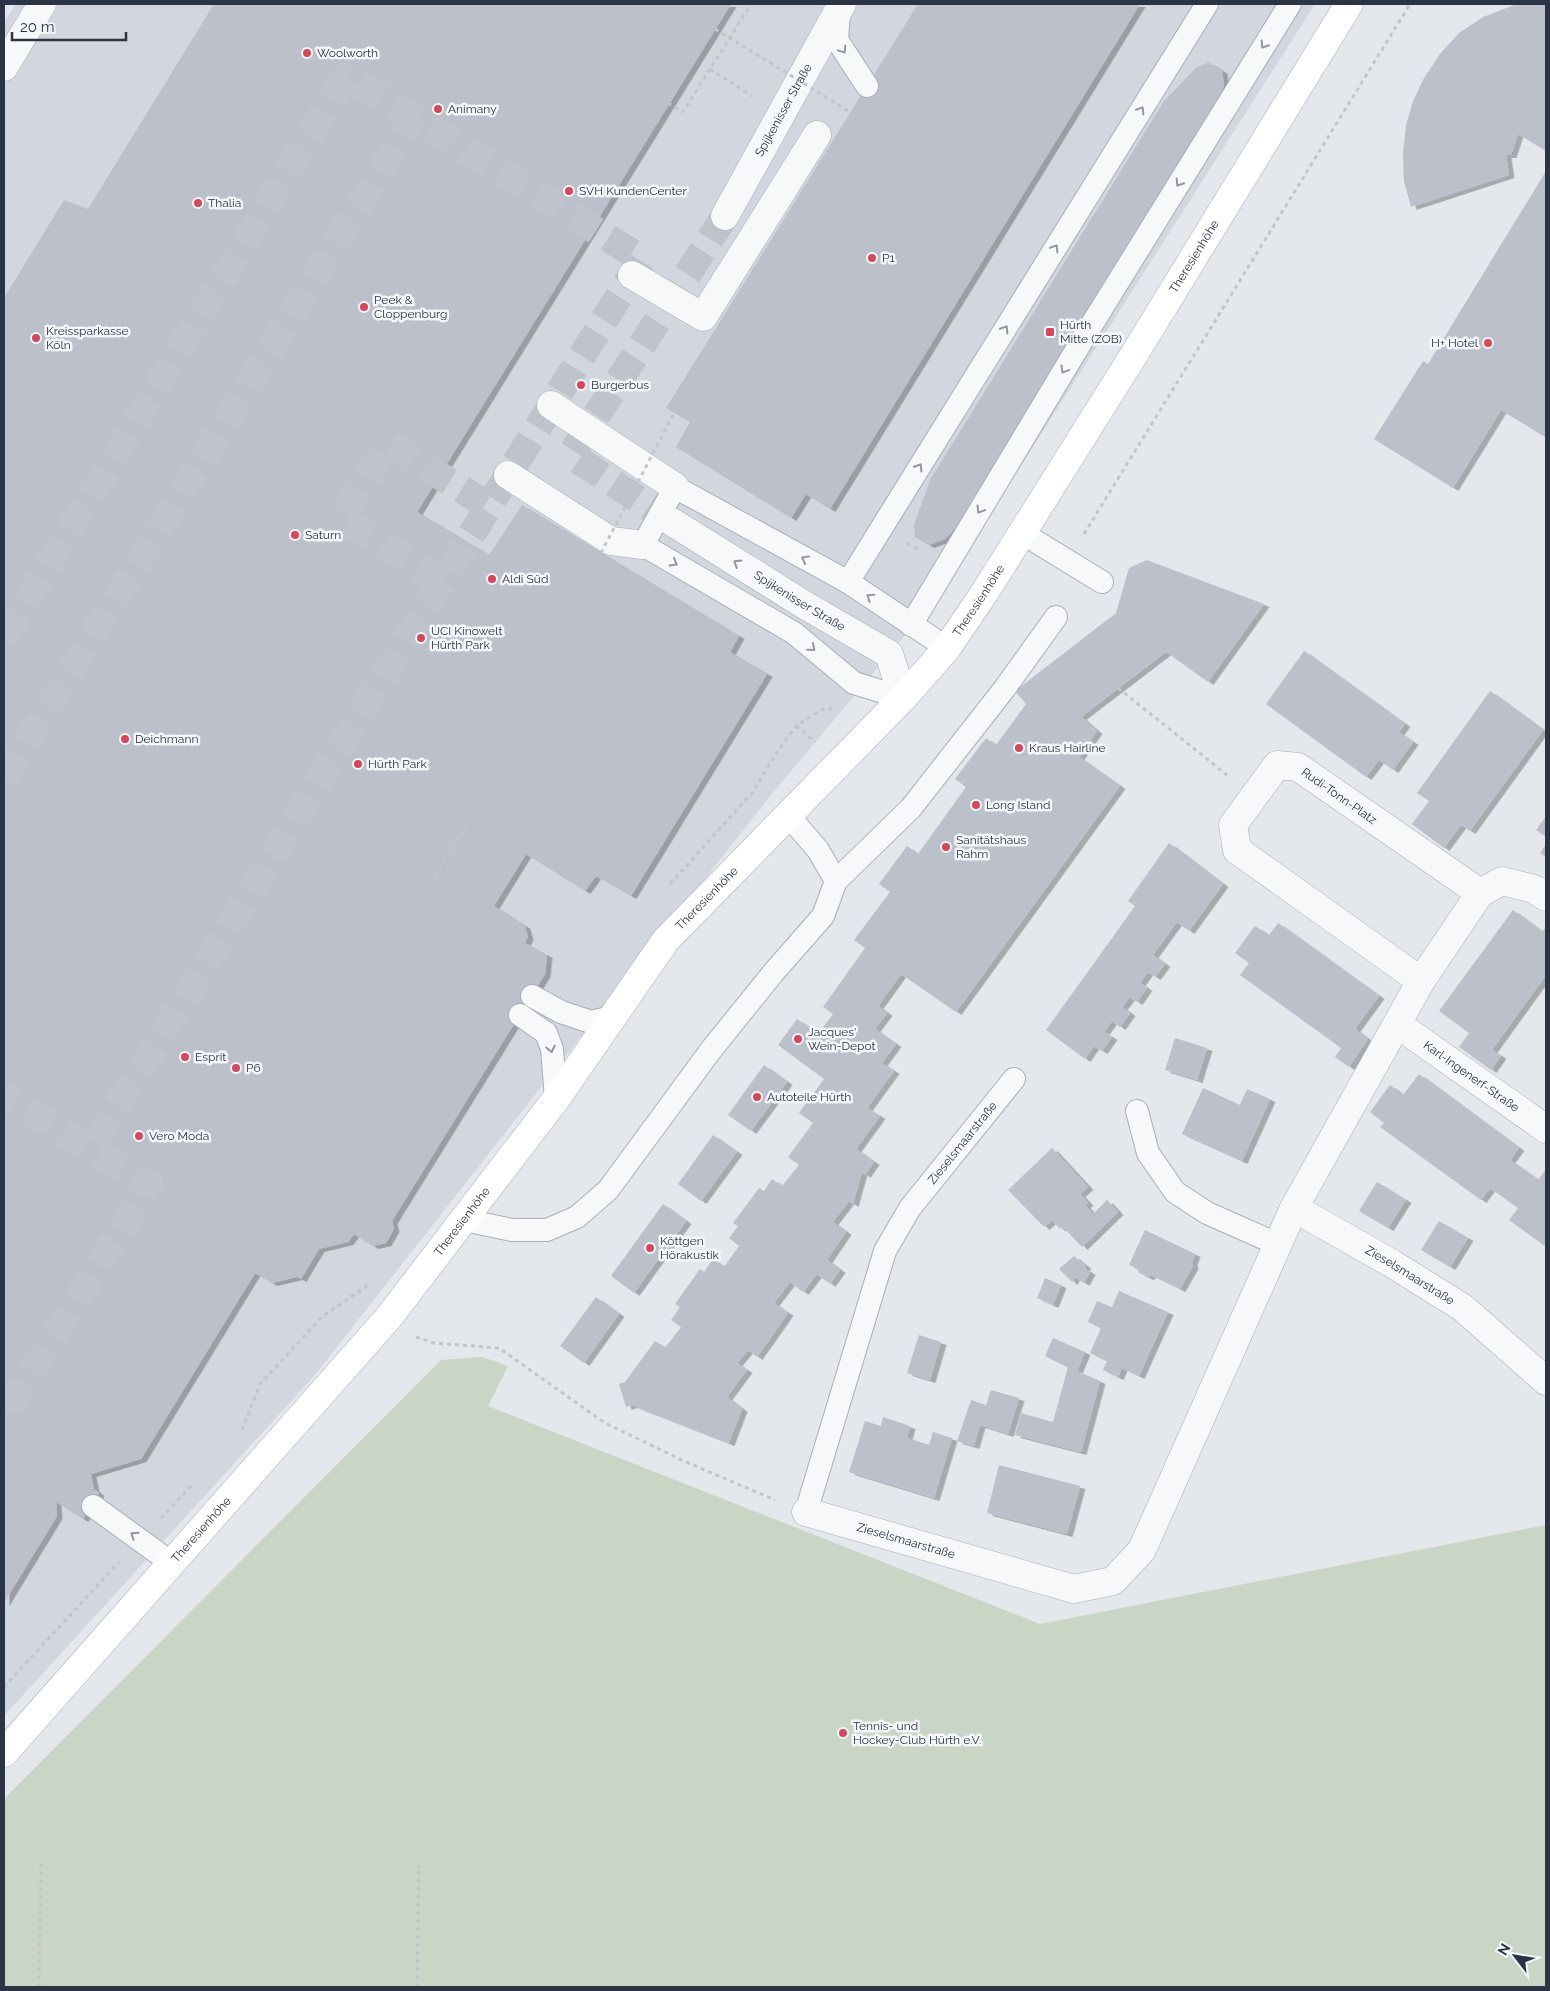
<svg xmlns="http://www.w3.org/2000/svg" width="1550" height="1991" font-family="Raleway,sans-serif">
<defs>
<filter id="shadow"><feDropShadow dx="5.5" dy="3" stdDeviation="0" flood-color="#0004"/></filter>
</defs>
<rect width="100%" height="100%" fill="#e4e7ec"/>
<!-- built -->
<path fill="#d2d6de" d="M16,4H1315L938,596L770,796L314,1376L4,1716V22Z"/>
<!-- green -->
<path fill="#c9d6c5" d="M482,1357L508,1366L488,1406L1040,1624L1546,1525V1987H4V1799L441,1360Z"/>
<!-- building -->
<path fill="#bbc0ca" filter="url(#shadow)" d="M214,4H731L417,512L489,555L522,505L739,636L730,652L767,674L631,896L596,876L585,891L526,854L494,906L525,926L528,937L525,943L547,955L545,974L392,1221L394,1229L386,1243L373,1246L354,1234L348,1242L319,1249L301,1279L297,1277L272,1283L255,1273L141,1459L91,1474L94,1489L99,1493L83,1519L56,1502L57,1516L4,1603V298L64,200L88,209Z
M918,4H1140L830,509L806,494L791,518L676,447L690,422L666,408Z
M1517,4H1546V151L1518,134L1511,155H1506L1509,175L1411,207L1404,181L1403,154L1406,125L1413,101L1424,78L1440,54L1459,33L1483,17Z
M1209,62L1222,71L1224,85L1217,103L975,507L945,539L929,545L915,537L914,525L930,480L1164,101L1196,68Z
M1546,171V435L1545,437L1501,410L1453,488L1374,439L1423,361L1428,364Z
M1147,560L1264,604L1208,682L1166,652L1081,717L1097,731L1079,757L1120,786L956,1012L901,974L878,1006L887,1013L875,1029L896,1044L882,1063L894,1071L867,1108L880,1116L856,1149L874,1162L865,1175L862,1172L853,1204L849,1201L833,1222L846,1232L827,1260L840,1270L830,1284L817,1274L803,1292L790,1282L774,1303L788,1313L757,1357L748,1350L737,1363L747,1370L727,1397L742,1409L729,1443L632,1405L626,1407L619,1384L625,1382L655,1341L665,1348L681,1327L671,1320L680,1307L675,1304L700,1269L704,1272L713,1259L724,1267L739,1246L729,1238L738,1226L733,1223L759,1188L764,1191L772,1179L782,1186L799,1165L788,1157L813,1123L799,1113L824,1079L778,1045L797,1019L818,1034L833,1014L823,1007L865,948L854,940L890,892L879,884L907,846L918,854L966,787L955,779L986,738L996,745L1026,704L1015,691L1116,613L1129,568Z
M1304,651L1405,724L1399,732L1413,742L1393,770L1379,760L1366,777L1266,704Z
M1490,691L1543,730L1470,831L1461,825L1444,848L1412,824L1429,801L1417,793Z
M1546,816V837L1536,830Z
M1169,843L1223,884L1189,931L1177,922L1153,955L1165,964L1155,977L1148,972L1140,983L1147,988L1137,1002L1130,997L1122,1007L1130,1013L1120,1027L1112,1021L1104,1032L1112,1037L1102,1051L1094,1046L1085,1059L1046,1030L1135,906L1128,901Z
M1546,844V857L1540,853Z
M1513,910L1542,932L1546,927V975L1492,1050L1501,1056L1491,1070L1459,1047L1469,1033L1439,1011Z
M1278,923L1379,996L1355,1029L1368,1039L1349,1067L1335,1057L1341,1048L1240,975L1249,963L1235,953L1255,926L1269,935Z
M1175,1038L1207,1048L1197,1080L1165,1070Z
M764,1065L787,1082L751,1131L728,1115Z
M1419,1074L1519,1148L1510,1160L1538,1180L1546,1169V1247L1509,1220L1518,1208L1490,1188L1481,1200L1380,1127L1384,1123L1370,1112L1390,1085L1403,1095Z
M1203,1088L1240,1105L1247,1089L1270,1099L1242,1161L1182,1134Z
M713,1135L737,1152L701,1201L678,1184Z
M1052,1148L1088,1187L1080,1194L1088,1203L1085,1205L1093,1214L1107,1200L1118,1212L1082,1247L1062,1226L1060,1229L1052,1220L1044,1227L1008,1190Z
M1377,1182L1406,1200L1388,1228L1359,1211Z
M663,1204L686,1221L634,1293L611,1276Z
M1439,1221L1468,1238L1450,1267L1421,1250Z
M1145,1230L1195,1254L1192,1262L1193,1266L1180,1289L1151,1275L1148,1277L1139,1273L1138,1269L1129,1265Z
M1074,1256L1086,1266L1084,1268L1090,1272L1084,1283L1075,1277L1072,1282L1059,1269Z
M1045,1278L1061,1285L1053,1305L1037,1298Z
M1119,1291L1168,1312L1139,1376L1122,1368L1118,1377L1103,1370L1107,1361L1090,1353L1101,1328L1088,1322L1097,1301L1112,1307Z
M596,1297L619,1314L584,1363L560,1346Z
M919,1335L941,1342L930,1380L907,1373Z
M1053,1338L1085,1352L1077,1371L1100,1381L1081,1452L1015,1435L1021,1413L1053,1422L1068,1367L1045,1356Z
M991,1390L1019,1398L1008,1434L980,1425L974,1446L957,1441L971,1400L986,1405Z
M883,1417L910,1426L907,1438L911,1439L929,1445L933,1432L952,1438L934,1498L849,1472L865,1421L881,1426Z
M999,1465L1080,1486L1067,1534L987,1513Z"/>
<g fill="none" stroke-linecap="round" stroke-linejoin="round">
<!-- street-tunnel -->
<path stroke="#bfc3cb" stroke-width="28" stroke-dasharray="28 14" stroke-linecap="butt" d="M672,522L571,455L725,216
M442,582L341,519L388,444L489,506
M4,638L346,76L642,259L91,1149L4,1095
M4,779L414,117
M4,1400L16,1397L149,1184L91,1149"/>
<defs>
<g id="lane">
<path d="M839,11L837,40L867,86"/>
<path d="M1022,533L1102,582"/>
<path d="M848,582L675,487L643,545L794,633L854,683L903,698"/>
<path d="M911,625L1089,329L1290,4"/>
<path d="M947,648L848,582L1207,4"/>
<path d="M836,881L911,808L1005,688L1056,617"/>
<path d="M532,996L561,1012L591,1022L612,1017"/>
<path d="M520,1015L546,1033L552,1049L556,1099"/>
<path d="M1137,1111L1148,1153L1175,1192L1207,1213L1277,1244"/>
<path d="M464,1220L512,1230H547L577,1217L608,1190L711,1050L773,973L823,916L836,881L818,850L788,815"/>
<path d="M93,1506L173,1564"/>
<path id="s1" d="M806,1512L885,1251L910,1208L1014,1079"/>
</g>
<g id="street">
<path d="M4,67L42,4"/>
<path id="s2" d="M725,216L842,4"/>
<path d="M632,275L703,317L817,135"/>
<path d="M551,405L675,487"/>
<path d="M508,475L611,541L643,545"/>
<path id="s3" d="M672,522L803,604L889,654L903,698"/>
<path d="M1480,893L1502,881L1534,889L1546,897"/>
<path id="s4" d="M1397,1024L1546,1129"/>
<path id="s5" d="M1294,1208L1391,1263L1463,1308L1546,1381"/>
<path id="s6" d="M806,1512L1074,1589L1113,1581L1142,1550L1294,1208L1421,981L1480,893L1298,767L1277,765L1233,825L1237,850L1421,981"/>
</g>
<g id="secondary">
<path id="s7" d="M4,1753L389,1317L556,1099L666,940L903,698L947,648L985,592L1135,353L1349,4"/>
</g>
</defs>
<!-- lane casing -->
<use href="#lane" stroke="#a9aeb7" stroke-width="24"/>
<!-- street casing -->
<use href="#street" stroke="#a9aeb7" stroke-width="29"/>
<!-- secondary casing -->
<use href="#secondary" stroke="#a9aeb7" stroke-width="29"/>
<!-- path -->
<path stroke="#c2c5cb" stroke-width="3" stroke-dasharray="4 4" stroke-linecap="butt" d="M710,69L752,96
M668,103L683,112L751,4
M1084,534L1410,4
M907,543L919,550
M1118,688L1227,775
M796,726L815,742
M435,876L467,823
M670,884L752,793L779,749L796,726L821,710L835,708
M416,1337L434,1343L499,1348L605,1423L686,1462L775,1500
M242,1430L260,1384L322,1317L368,1285
M161,1518L193,1484
M4,1687L119,1562
M39,1987L41,1860
M417,1987L419,1865"/>
<!-- lane -->
<use href="#lane" stroke="#f7f8fa" stroke-width="22"/>
<!-- street -->
<use href="#street" stroke="#f7f8fa" stroke-width="28"/>
<!-- secondary -->
<use href="#secondary" stroke="#fff" stroke-width="28"/>
<!-- path-bridge -->
<path stroke="#c2c5cb" stroke-width="3" stroke-dasharray="4 4" stroke-linecap="butt" d="M715,29L850,112
M601,553L674,413"/>
</g>
<!-- one-way arrows -->
<defs><path id="oneway-chevron" d="M-2-3.5L2.5 0L-2 3.5" fill="none" stroke-width="1.6" stroke-linecap="round" stroke-linejoin="round" transform="scale(1.25)"/></defs>
<g stroke="#9196a0">
<use href="#oneway-chevron" transform="translate(1264 45) rotate(122)"/>
<use href="#oneway-chevron" transform="translate(843 50) rotate(56)"/>
<use href="#oneway-chevron" transform="translate(1141 110) rotate(-58)"/>
<use href="#oneway-chevron" transform="translate(1179 183) rotate(122)"/>
<use href="#oneway-chevron" transform="translate(1055 248) rotate(-58)"/>
<use href="#oneway-chevron" transform="translate(1005 329) rotate(-58)"/>
<use href="#oneway-chevron" transform="translate(1064 370) rotate(121)"/>
<use href="#oneway-chevron" transform="translate(919 467) rotate(-58)"/>
<use href="#oneway-chevron" transform="translate(980 510) rotate(121)"/>
<use href="#oneway-chevron" transform="translate(805 559) rotate(-151)"/>
<use href="#oneway-chevron" transform="translate(674 563) rotate(30)"/>
<use href="#oneway-chevron" transform="translate(737 563) rotate(-148)"/>
<use href="#oneway-chevron" transform="translate(870 597) rotate(-146)"/>
<use href="#oneway-chevron" transform="translate(812 648) rotate(40)"/>
<use href="#oneway-chevron" transform="translate(551 1049) rotate(78)"/>
<use href="#oneway-chevron" transform="translate(134 1535) rotate(-145)"/>
</g>
<!-- markers -->
<g fill="#d1495b" stroke="#f4f6f9" stroke-width="2">
<circle cx="307" cy="53" r="5"/>
<circle cx="438" cy="109" r="5"/>
<circle cx="569" cy="191" r="5"/>
<circle cx="198" cy="203" r="5"/>
<circle cx="872" cy="258" r="5"/>
<circle cx="364" cy="307" r="5"/>
<rect x="1045" y="327" width="10" height="10" rx="2.5"/>
<circle cx="36" cy="338" r="5"/>
<circle cx="1488" cy="343" r="5"/>
<circle cx="581" cy="385" r="5"/>
<circle cx="295" cy="535" r="5"/>
<circle cx="492" cy="579" r="5"/>
<circle cx="421" cy="638" r="5"/>
<circle cx="125" cy="739" r="5"/>
<circle cx="1019" cy="748" r="5"/>
<circle cx="358" cy="764" r="5"/>
<circle cx="976" cy="805" r="5"/>
<circle cx="946" cy="847" r="5"/>
<circle cx="798" cy="1039" r="5"/>
<circle cx="185" cy="1057" r="5"/>
<circle cx="236" cy="1068" r="5"/>
<circle cx="757" cy="1097" r="5"/>
<circle cx="139" cy="1136" r="5"/>
<circle cx="650" cy="1248" r="5"/>
<circle cx="843" cy="1733" r="5"/>
</g>
<g text-anchor="middle" stroke-width="5" stroke-linejoin="round" paint-order="stroke">
<!-- poi labels -->
<g font-size="12" fill="#2b3445" stroke="#f4f6f9" text-anchor="start">
<text x="317" y="57">Woolworth</text>
<text x="448" y="113">Animany</text>
<text x="579" y="195">SVH KundenCenter</text>
<text x="208" y="207">Thalia</text>
<text x="882" y="262">P1</text>
<text x="374" y="304">Peek &amp;<tspan x="374" dy="14">Cloppenburg</tspan></text>
<text x="1060" y="329">Hürth<tspan x="1060" dy="14">Mitte (ZOB)</tspan></text>
<text x="46" y="335">Kreissparkasse<tspan x="46" dy="14">Köln</tspan></text>
<text x="1478" y="347" text-anchor="end">H+ Hotel</text>
<text x="591" y="389">Burgerbus</text>
<text x="305" y="539">Saturn</text>
<text x="502" y="583">Aldi Süd</text>
<text x="431" y="635">UCI Kinowelt<tspan x="431" dy="14">Hürth Park</tspan></text>
<text x="135" y="743">Deichmann</text>
<text x="1029" y="752">Kraus Hairline</text>
<text x="368" y="768">Hürth Park</text>
<text x="986" y="809">Long Island</text>
<text x="956" y="844">Sanitätshaus<tspan x="956" dy="14">Rahm</tspan></text>
<text x="808" y="1036">Jacques'<tspan x="808" dy="14">Wein-Depot</tspan></text>
<text x="195" y="1061">Esprit</text>
<text x="246" y="1072">P6</text>
<text x="767" y="1101">Autoteile Hürth</text>
<text x="149" y="1140">Vero Moda</text>
<text x="660" y="1245">Köttgen<tspan x="660" dy="14">Hörakustik</tspan></text>
<text x="853" y="1730">Tennis- und<tspan x="853" dy="14">Hockey-Club Hürth e.V.</tspan></text>
</g>
<!-- street labels -->
<g font-size="12" fill="#2b3445" stroke="#f4f6f9">
<text dy="4" stroke="none"><textPath href="#s2" startOffset="121">Spijkenisser Straße</textPath></text>
<text dy="4" stroke="none"><textPath href="#s7" startOffset="1918">Theresienhöhe</textPath></text>
<text dy="4" stroke="none"><textPath href="#s7" startOffset="1512">Theresienhöhe</textPath></text>
<text dy="4" stroke="none"><textPath href="#s3" startOffset="150">Spijkenisser Straße</textPath></text>
<text transform="translate(1339 796) rotate(35)" y="4">Rudi-Tonn-Platz</text>
<text dy="4" stroke="none"><textPath href="#s7" startOffset="1108">Theresienhöhe</textPath></text>
<text dy="4" stroke="none"><textPath href="#s4" startOffset="91">Karl-Ingenerf-Straße</textPath></text>
<text dy="4" stroke="none"><textPath href="#s1" startOffset="406">Zieselsmaarstraße</textPath></text>
<text dy="4" stroke="none"><textPath href="#s7" startOffset="702">Theresienhöhe</textPath></text>
<text dy="4" stroke="none"><textPath href="#s5" startOffset="134">Zieselsmaarstraße</textPath></text>
<text dy="4" stroke="none"><textPath href="#s7" startOffset="298">Theresienhöhe</textPath></text>
<text dy="4" stroke="none"><textPath href="#s6" startOffset="104">Zieselsmaarstraße</textPath></text>
</g>
</g>
<!-- border -->
<rect width="1550" height="1991" fill="none" stroke="#2b3445" stroke-width="10"/>
<!-- north arrow -->
<g transform="translate(1515 1956) rotate(301)" stroke="#f4f6f9" stroke-width="4" paint-order="stroke">
<path d="M0-4L9 19L0 12L-9 19Z" fill="#2b3445"/>
<text y="-8" font-size="14" font-weight="bold" text-anchor="middle" fill="#2b3445">N</text>
</g>
<!-- scale -->
<path d="M12 32v8h114v-8" fill="none" stroke="#2b3445" stroke-width="2.5"/>
<text x="20" y="32" font-size="15" fill="#2b3445" stroke="#f4f6f9" stroke-width="4" paint-order="stroke">20 m</text>
</svg>
